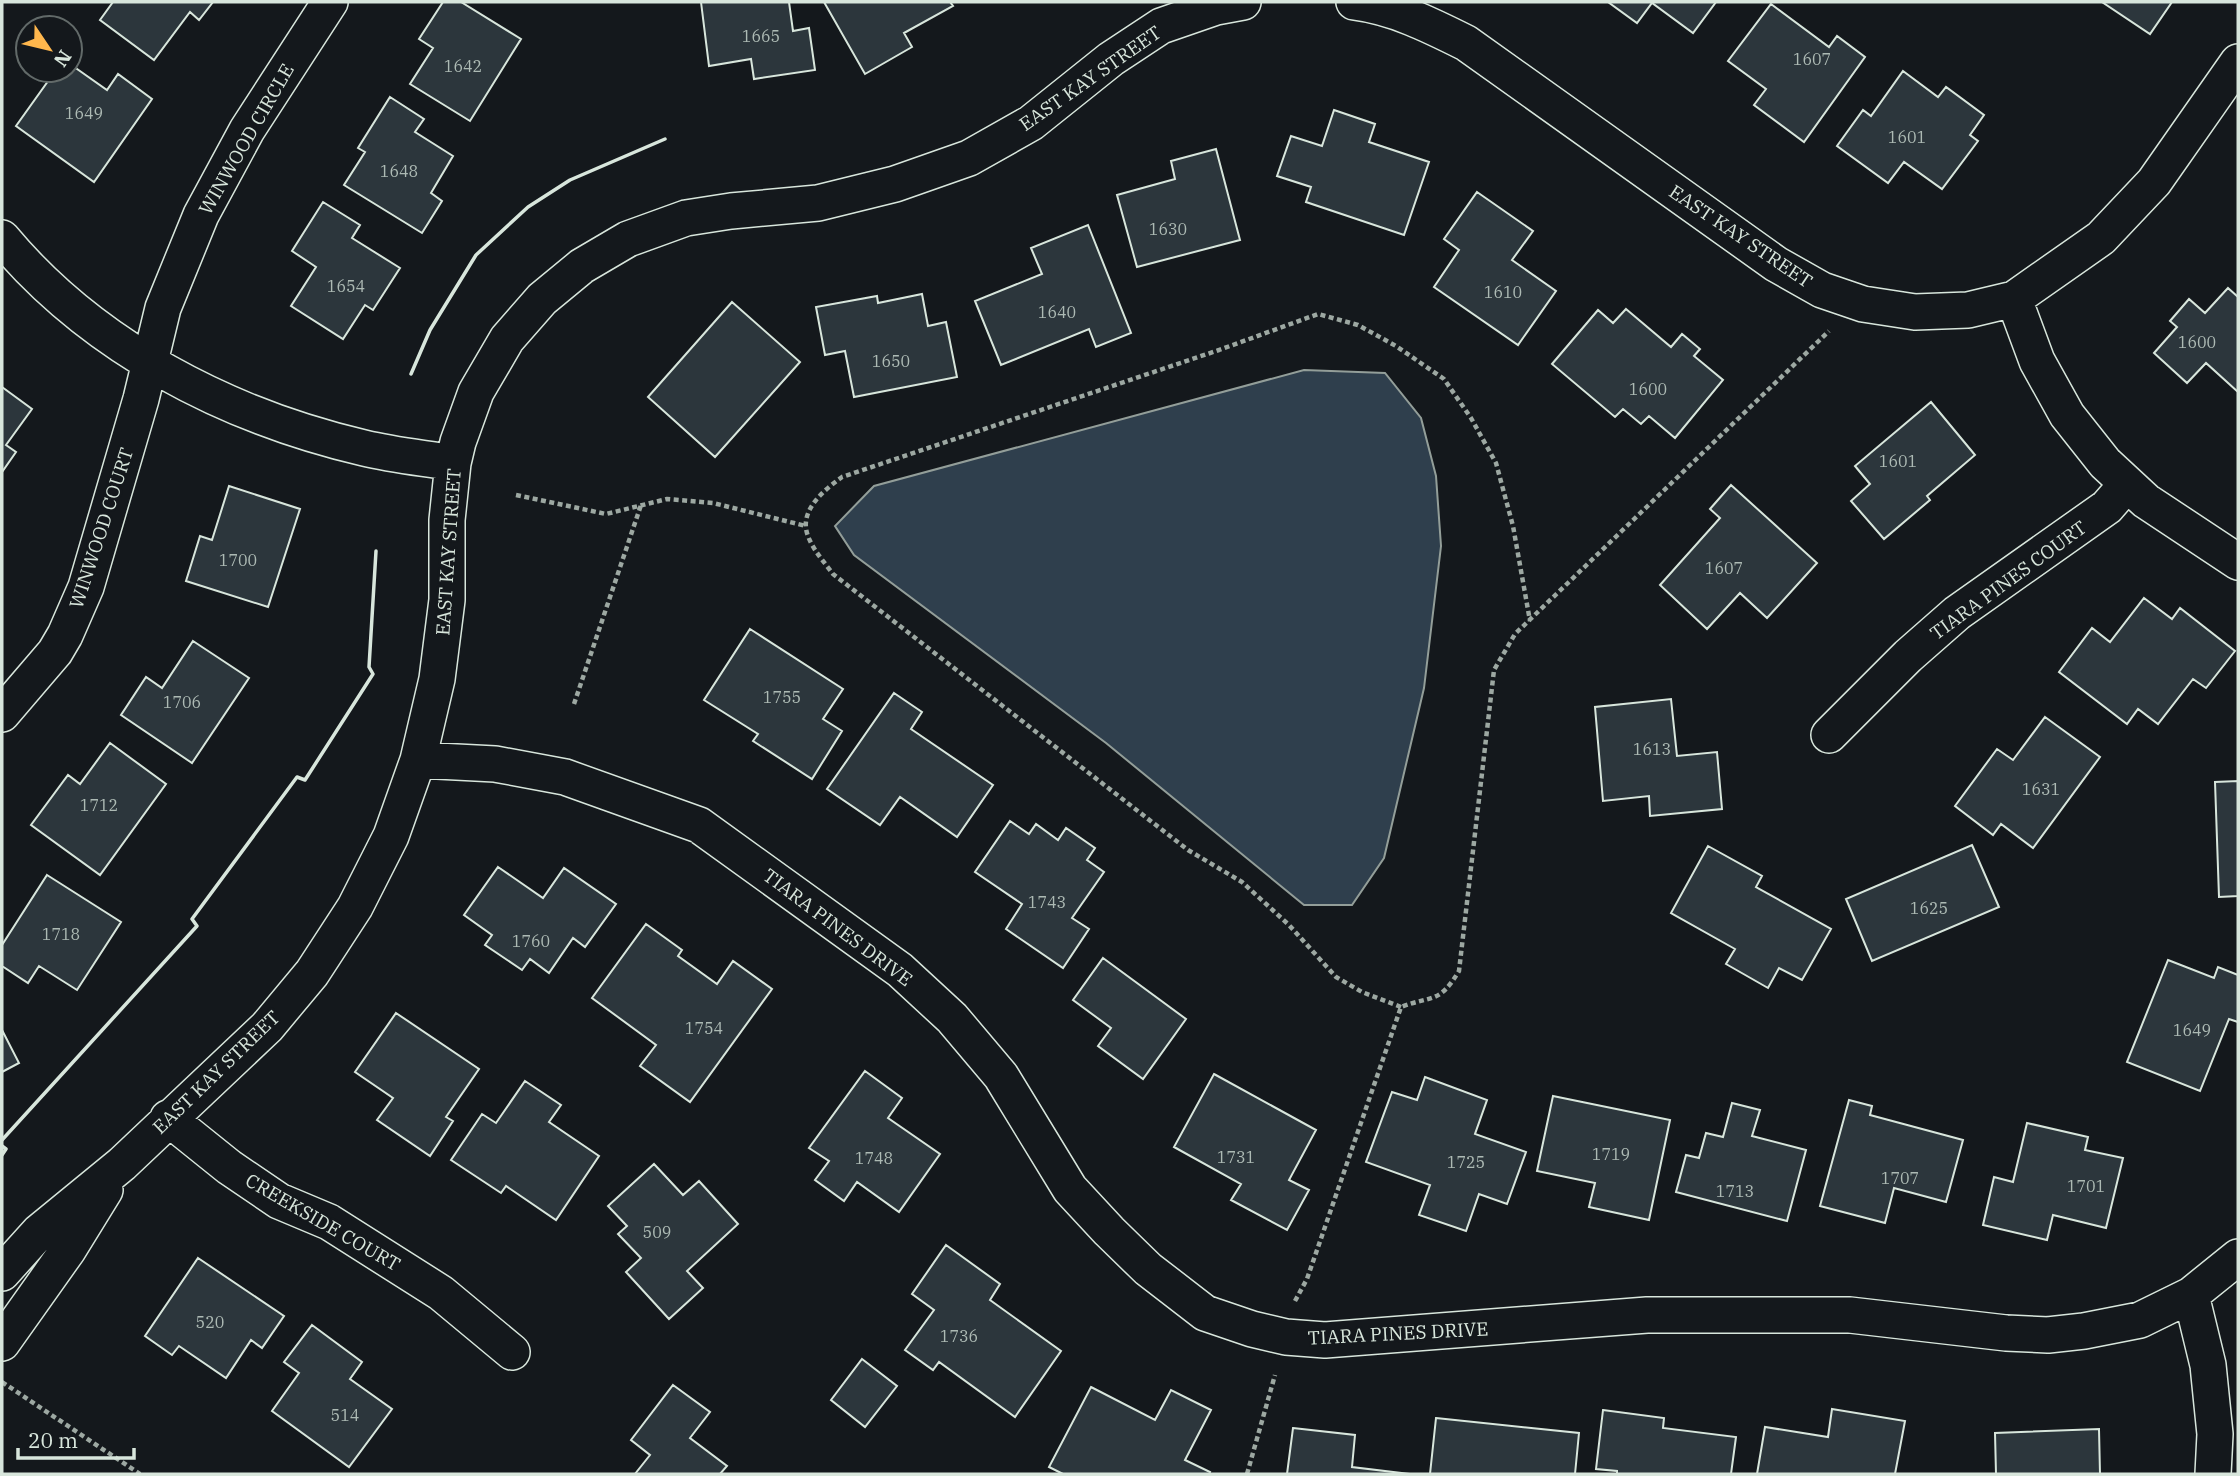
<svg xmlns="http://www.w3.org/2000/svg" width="2240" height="1476" font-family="'IBM Plex Serif',serif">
<rect width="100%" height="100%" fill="#14181c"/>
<!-- water -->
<path fill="#2f3f4d" stroke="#939e99" stroke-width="2" d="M1304,370L1385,373L1421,418L1436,476L1441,546L1424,688L1384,858L1352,905H1304L1106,743L854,555L835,526L874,486Z"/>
<!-- building -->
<path fill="#2c363c" stroke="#d8e6dc" stroke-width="2" d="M113,2H213L199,20L190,12L154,60L100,20Z
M443,2H461L521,39L470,121L410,84L433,48L419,39Z
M701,2H789L793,31L809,28L815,70L754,79L751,59L709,66Z
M824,2H950L953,6L904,33L912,47L865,74Z
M1608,2H1716L1693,33L1652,3L1637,23Z
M2102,2H2172L2150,34Z
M1771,4L1829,47L1837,36L1865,57L1804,142L1754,105L1766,89L1728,61Z
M70,64L107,90L118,74L152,99L94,182L16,126L56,70H70Z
M1903,71L1938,97L1946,87L1984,115L1970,135L1978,141L1942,189L1904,162L1888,183L1837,146L1863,110L1871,116Z
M390,97L424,119L415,132L453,156L431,193L442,201L422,233L344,185L365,152L358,148Z
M1334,110L1375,124L1369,142L1429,162L1404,235L1306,202L1311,187L1277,176L1291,136L1322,146Z
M1216,149L1240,240L1137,267L1117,195L1175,179L1171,161Z
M1477,192L1533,231L1512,260L1556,291L1518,345L1434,287L1459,250L1444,239Z
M323,202L360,225L352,238L400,268L373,310L365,305L343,339L291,306L316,267L292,251Z
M1088,225L1131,333L1096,347L1089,329L1001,365L975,301L1042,274L1031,248Z
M2228,288L2238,297V392L2206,363L2187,383L2154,353L2177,327L2170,321L2189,299L2205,313Z
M922,294L928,326L946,322L957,377L854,397L845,351L825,355L816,307L877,296L878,303Z
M732,302L800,362L715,457L648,397Z
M1626,309L1671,347L1682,334L1700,349L1694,356L1723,380L1675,438L1649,416L1641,424L1623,409L1615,417L1552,364L1598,310L1613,323Z
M2,387L32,409L6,445L16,452L2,472Z
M1931,402L1975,455L1927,496L1930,500L1884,539L1851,501L1870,484L1855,466Z
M1731,485L1817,563L1767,618L1740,593L1707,629L1660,585L1720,518L1710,509Z
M229,486L300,509L268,607L186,581L200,536L212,540Z
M2144,598L2172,619L2180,608L2235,651L2206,688L2193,679L2158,724L2138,709L2127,724L2059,672L2092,628L2110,642Z
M750,629L843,689L823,719L842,731L812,779L753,741L758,734L704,700Z
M193,641L249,678L192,763L121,715L146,677L162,688Z
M894,693L922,712L911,729L993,785L957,837L900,797L880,825L827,789Z
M1671,699L1677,756L1717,752L1722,809L1650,816L1649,796L1603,801L1595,707Z
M2045,717L2100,757L2033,848L2001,824L1993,835L1955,806L1997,749L2013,760Z
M110,743L166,784L100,875L31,825L68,775L80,784Z
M2238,781V896L2219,897L2215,782Z
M1010,821L1029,834L1036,824L1058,840L1066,828L1095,848L1087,860L1104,872L1072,918L1089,929L1063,968L1006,929L1022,904L975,872Z
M1972,845L1999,907L1872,961L1846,899Z
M1708,846L1762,876L1756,887L1831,929L1802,980L1779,968L1768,988L1726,964L1735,949L1671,913Z
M498,867L543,898L564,868L616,904L585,947L573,938L549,973L530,959L522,970L485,945L492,935L464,915Z
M47,875L121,922L77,990L39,966L28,983L2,966V945Z
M646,924L682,950L678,956L717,984L733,961L772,989L690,1102L640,1066L656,1045L592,998Z
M1103,958L1186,1019L1143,1079L1098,1046L1111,1028L1073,1000Z
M2168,960L2214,978L2218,967L2238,975V1022L2229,1019L2200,1091L2127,1062Z
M396,1013L479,1069L446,1117L453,1121L430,1156L377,1120L393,1098L355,1072Z
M2,1030L19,1063L2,1072Z
M865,1071L902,1098L888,1118L940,1154L899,1212L857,1182L844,1201L815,1180L829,1161L809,1148Z
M1214,1074L1316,1130L1289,1180L1309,1190L1287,1230L1231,1200L1241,1184L1174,1147Z
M1425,1077L1487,1100L1475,1134L1526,1152L1507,1204L1479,1194L1466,1231L1419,1215L1430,1185L1366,1162L1392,1092L1417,1100Z
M525,1081L561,1105L549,1122L599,1156L556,1220L506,1186L501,1193L451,1160L482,1114L496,1123Z
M1553,1096L1670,1120L1649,1220L1589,1207L1595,1183L1537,1171Z
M1849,1100L1872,1106L1870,1115L1963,1140L1946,1202L1894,1188L1885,1223L1820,1206Z
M1732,1103L1760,1110L1752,1136L1806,1150L1787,1221L1676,1192L1686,1155L1699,1158L1706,1133L1723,1137Z
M2027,1123L2088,1137L2085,1150L2123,1158L2106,1228L2053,1215L2047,1240L1983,1225L1994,1177L2013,1182Z
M654,1164L683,1195L699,1181L738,1224L687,1271L703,1288L669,1319L626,1272L641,1258L618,1234L627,1226L608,1206Z
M946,1245L1000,1284L990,1300L1061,1351L1015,1417L939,1362L933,1370L905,1350L934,1310L912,1294Z
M198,1258L284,1316L262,1348L251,1340L226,1378L179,1346L172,1355L145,1336Z
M312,1325L362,1362L350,1379L392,1409L349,1467L272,1411L299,1373L284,1362Z
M862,1359L897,1386L865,1427L831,1400Z
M673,1385L710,1412L690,1438L727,1466L720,1474H635L650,1455L631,1440Z
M1091,1387L1155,1420L1171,1390L1211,1410L1185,1460L1210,1472L1209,1474H1063L1049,1467Z
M1832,1409L1905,1421L1895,1474H1757L1765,1427L1828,1437Z
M1603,1410L1664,1418L1663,1428L1736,1437L1731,1474H1617V1471L1596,1469Z
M1436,1418L1579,1433L1575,1474H1430Z
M1293,1428L1355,1435L1352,1467L1410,1474H1287Z
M2099,1429L2100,1474H1996L1995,1433Z"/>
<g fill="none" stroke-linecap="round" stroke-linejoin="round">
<defs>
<path id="street" d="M1354,2C1394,7 1430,25 1466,43L1776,264L1822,290L1863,304L1915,312L1968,310L2014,299L2101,238L2154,182L2238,62
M2,238C93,347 227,416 364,448C393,455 423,458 453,463
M2014,299L2037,361L2067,415L2105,463L2146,501L2238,562
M2,714L55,652L65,635L86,587L141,399L163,308L201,215L247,130L330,2
M1829,735L1908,656L1957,613L2107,507L2127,484
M418,760L495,764L565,777L699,825L900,970L952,1018L1001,1076L1070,1189L1109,1231L1148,1269L1205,1313L1252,1329L1286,1337L1325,1340L1647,1315H1850L2006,1333L2048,1335L2084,1331L2140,1320L2191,1295L2238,1257
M168,1118L229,1167L279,1201L329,1222L441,1293L512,1352
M2,1273L39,1232L122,1164L267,1027L312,973L355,907L391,836L418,760L437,679L447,600V520L453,463L458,442L476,392L507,339L542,299L582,266L628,239L686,218L731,211L818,203L895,184L969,158L1031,123L1111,59L1161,26L1216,7L1243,2
M2191,1295L2208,1365L2215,1434L2213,1474
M2,1343L68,1250L105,1190"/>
</defs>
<!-- street casing -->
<use href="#street" stroke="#d8e6dc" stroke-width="38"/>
<!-- path -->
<path stroke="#9da8a2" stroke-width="4.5" stroke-dasharray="5 3.5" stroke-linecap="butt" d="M516,495L606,514L667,499L713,503L806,526
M574,704L641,505
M1401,1007L1362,992L1336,977L1289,925L1242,882L1188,850L833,574C825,563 813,550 808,536C798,511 824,490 842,477L1219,350L1318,314L1358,325L1396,346L1444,379L1471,418L1496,463L1513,526L1530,621
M1295,1301L1307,1279L1401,1007C1433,995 1439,1004 1459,971L1494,670L1515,634L1829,331
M2,1382L140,1474
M1247,1474L1275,1375"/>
<!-- street -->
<use href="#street" stroke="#14181c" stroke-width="35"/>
<!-- wall -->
<path stroke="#d8e6dc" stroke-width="3.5" d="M411,374L430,330L476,255L528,207L570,180L665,139
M2,1140L197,926L192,919L297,777L305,780L373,674L369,667L376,551
M2,1146L6,1149L2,1155"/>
</g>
<g text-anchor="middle" stroke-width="5" stroke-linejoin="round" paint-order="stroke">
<!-- number labels -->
<g font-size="16" fill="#adbab4">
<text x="761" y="42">1665</text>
<text x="1812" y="65">1607</text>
<text x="463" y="72">1642</text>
<text x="84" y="119">1649</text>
<text x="1907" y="143">1601</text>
<text x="399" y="177">1648</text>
<text x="1168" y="235">1630</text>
<text x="346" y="292">1654</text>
<text x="1503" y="298">1610</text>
<text x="1057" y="318">1640</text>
<text x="2197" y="348">1600</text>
<text x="891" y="367">1650</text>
<text x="1648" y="395">1600</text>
<text x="1898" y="467">1601</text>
<text x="238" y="566">1700</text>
<text x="1724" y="574">1607</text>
<text x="782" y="703">1755</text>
<text x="182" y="708">1706</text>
<text x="1652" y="755">1613</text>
<text x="2041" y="795">1631</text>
<text x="99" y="811">1712</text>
<text x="1047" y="908">1743</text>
<text x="1929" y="914">1625</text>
<text x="61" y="940">1718</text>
<text x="531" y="947">1760</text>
<text x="704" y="1034">1754</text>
<text x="2192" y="1036">1649</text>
<text x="1611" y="1160">1719</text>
<text x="1236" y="1163">1731</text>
<text x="874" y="1164">1748</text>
<text x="1466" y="1168">1725</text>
<text x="1900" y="1184">1707</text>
<text x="2086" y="1192">1701</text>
<text x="1735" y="1197">1713</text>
<text x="657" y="1238">509</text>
<text x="210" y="1328">520</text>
<text x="959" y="1342">1736</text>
<text x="345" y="1421">514</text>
</g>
<!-- street labels -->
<g font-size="19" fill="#d8e6dc" stroke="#14181c">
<text transform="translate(1090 78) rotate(-35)" y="7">EAST KAY STREET</text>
<text transform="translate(246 139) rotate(-60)" y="7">WINWOOD CIRCLE</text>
<text transform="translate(1741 236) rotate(34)" y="7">EAST KAY STREET</text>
<text transform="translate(101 528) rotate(-72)" y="7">WINWOOD COURT</text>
<text transform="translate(448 552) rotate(-86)" y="7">EAST KAY STREET</text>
<text transform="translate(2008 580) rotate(-36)" y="7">TIARA PINES COURT</text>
<text transform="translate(838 927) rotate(37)" y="7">TIARA PINES DRIVE</text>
<text transform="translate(216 1072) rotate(-44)" y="7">EAST KAY STREET</text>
<text transform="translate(323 1222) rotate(30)" y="7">CREEKSIDE COURT</text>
<text transform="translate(1398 1333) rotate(-3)" y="7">TIARA PINES DRIVE</text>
</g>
</g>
<!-- border -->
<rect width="2240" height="1476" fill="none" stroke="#d8e6dc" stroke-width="7"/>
<!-- north arrow -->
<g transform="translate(49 49) rotate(125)"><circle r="33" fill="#14181c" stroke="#626a69" stroke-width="2"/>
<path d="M0-5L12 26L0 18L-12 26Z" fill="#ffb74d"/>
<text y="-10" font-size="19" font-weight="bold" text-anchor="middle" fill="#d8e6dc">N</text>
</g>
<!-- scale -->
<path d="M18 1448v10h116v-10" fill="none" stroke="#d8e6dc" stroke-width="3.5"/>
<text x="28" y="1448" font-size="21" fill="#d8e6dc" stroke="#14181c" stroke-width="5" paint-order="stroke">20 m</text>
</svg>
